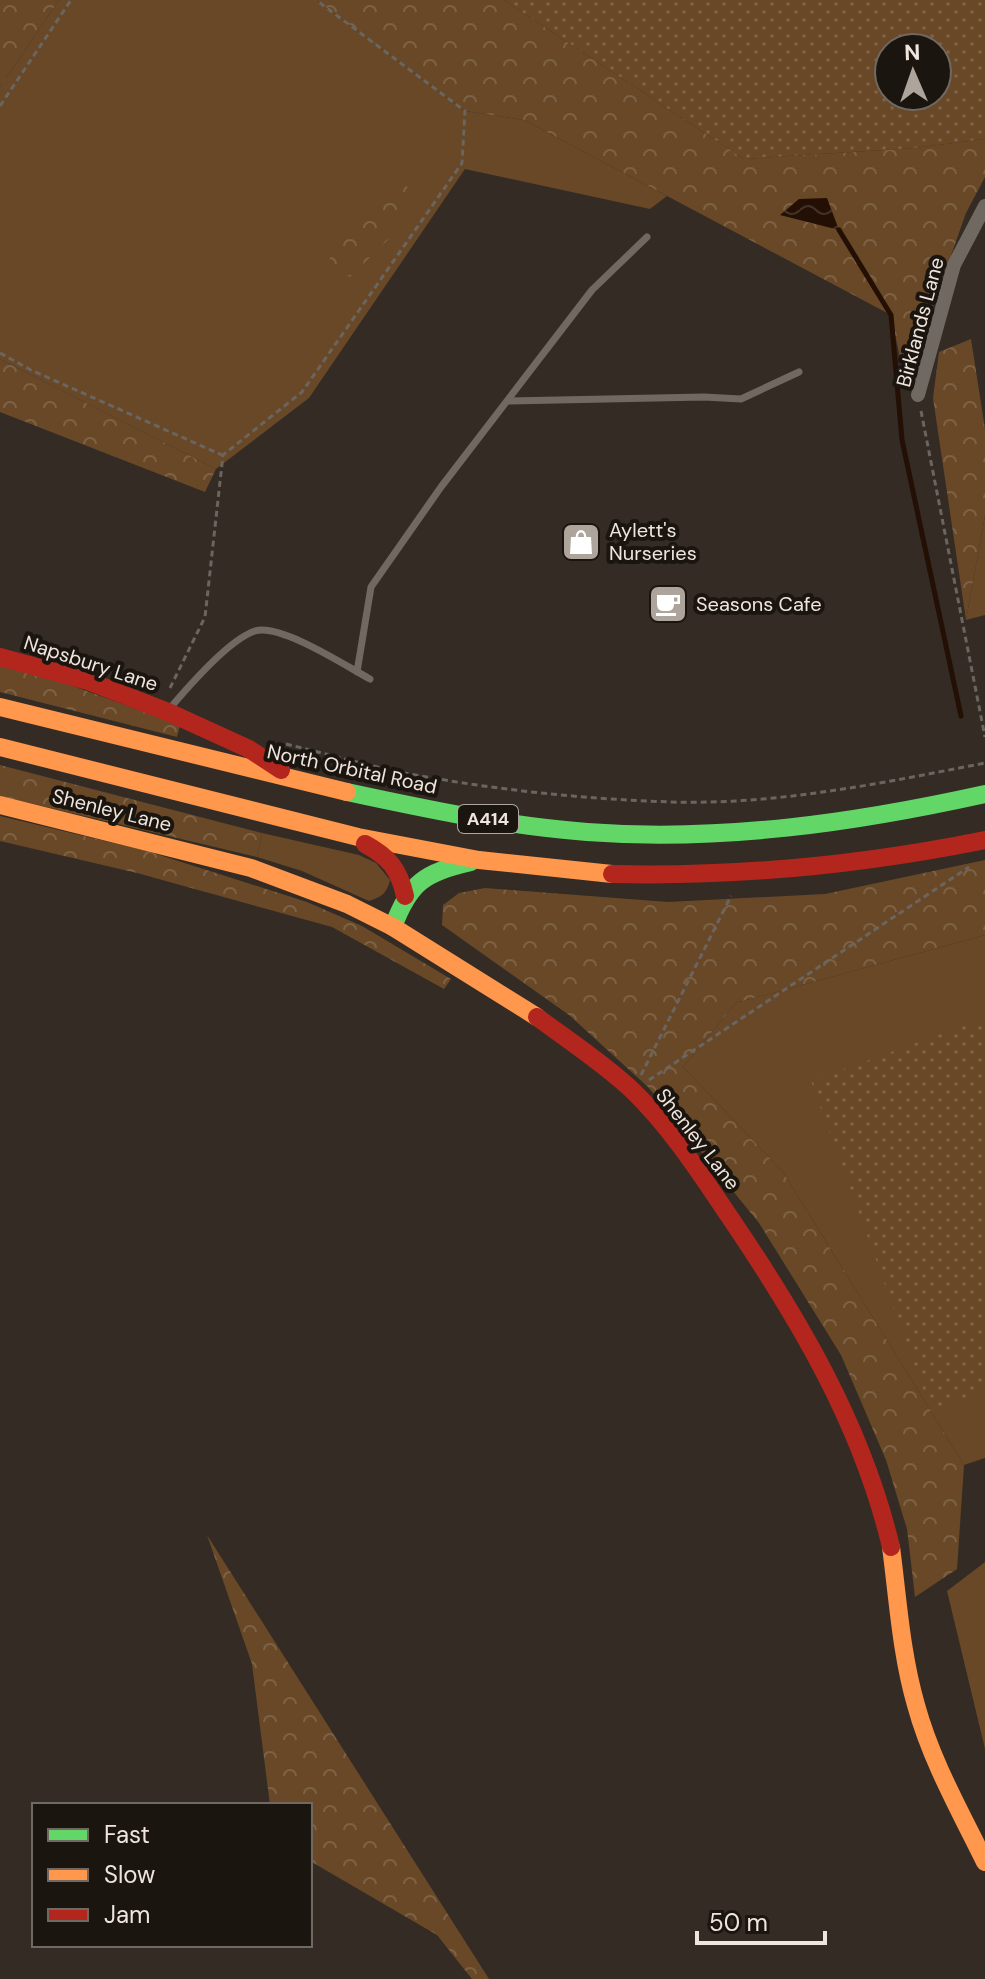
<svg xmlns="http://www.w3.org/2000/svg" width="985" height="1979" font-family="'DM Sans',sans-serif">
<defs>
<pattern id="forest-crowns" width="20" height="18" patternUnits="userSpaceOnUse" patternTransform="scale(2)"><rect width="20" height="18" fill="#684827"/><path d="M2 6a3 3 0 1 1 6 0M12 15a3 3 0 1 1 6 0" fill="none" stroke="#7e6246"/></pattern>
<pattern id="park-dots" width="8" height="8" patternUnits="userSpaceOnUse" patternTransform="scale(2)"><rect width="8" height="8" fill="#684827"/><path d="M2 2h.1M6 6h.1" fill="none" stroke="#7e6246" stroke-width="1.8" stroke-linecap="round"/></pattern>
<pattern id="water-waves" width="16" height="10" patternUnits="userSpaceOnUse" patternTransform="scale(2)"><rect width="16" height="10" fill="#230f03"/><path d="M0 5q4-4 8 0t8 0" fill="none" stroke="#433227"/></pattern>
</defs>
<rect width="100%" height="100%" fill="#332b24"/>
<!-- green -->
<path fill="#684827" d="M59,0H316L465,111L524,120L667,196L650,209L465,169L309,398L216,469L0,359V87Z
M985,516V615L966,620Z
M262,833L359,855L376,863L390,880C387,893 382,897 369,901L302,871L257,857Z
M985,935V1458L964,1465L783,1172L683,1067L736,1003Z
M985,1562V1749L947,1591Z"/>
<!-- forest -->
<path fill="url(#forest-crowns)" d="M0,0H59L0,87Z
M316,0H504L744,159L914,148L985,139V177L966,213L930,315L917,371L903,372L891,315L524,120L465,111Z
M406,186L418,196L409,219L350,277L329,263C339,212 363,205 406,186Z
M971,339L985,429V516L966,620L933,398L939,352Z
M0,359L216,469L205,492L0,412Z
M0,664L40,674L180,725L177,737L0,692Z
M0,765L262,833L257,857L0,796Z
M0,816L147,851L307,902L362,926L451,979L444,989L332,927L137,873L0,841Z
M985,860V935L736,1003L683,1067L783,1172L964,1465L957,1569L915,1597L907,1529L886,1460L841,1355L759,1223L648,1087L569,1015L442,925L443,905L459,893L485,888L668,902L825,894Z
M207,1535L489,1979H472L437,1935L310,1861V1805H270L252,1664Z"/>
<!-- park -->
<path fill="url(#park-dots)" fill-rule="evenodd" d="M504,0H985V139L914,148L744,159ZM889,48H937V96H889Z
M985,1018V1391L931,1411L811,1081Z"/>
<!-- water -->
<path fill="url(#water-waves)" d="M827,198L839,230L780,215L799,199Z"/>
<g fill="none" stroke-linecap="round" stroke-linejoin="round">
<!-- stream -->
<path stroke="#230f03" stroke-width="5" d="M839,230L891,315L902,440L961,716"/>
<!-- path -->
<path stroke="#6b655f" stroke-width="3" stroke-dasharray="6 4" stroke-linecap="butt" d="M0,106L71,0
M0,353L31,370L222,455
M921,411L985,737
M170,688L205,617L223,455L302,392L462,163L465,111L316,0
M286,744C327,754 369,766 410,774C496,790 584,799 671,802C777,805 882,783 985,763
M641,1075L731,896
M649,1080L969,867"/>
<!-- lane -->
<path stroke="#706962" stroke-width="7" d="M509,401L704,397L741,399L799,372
M357,672L371,587L441,487L592,290L647,237
M171,707C188,687 230,639 255,631C280,623 346,666 370,679"/>
<!-- street -->
<path stroke="#706962" stroke-width="14" d="M918,395L954,265L985,206"/>
<!-- fast -->
<path stroke="#63d668" stroke-width="18" d="M347,792C426,809 506,826 587,832C721,842 854,823 985,794
M393,927C410,882 424,873 471,862"/>
<!-- slow -->
<path stroke="#ff974d" stroke-width="18" d="M0,707L347,792
M0,747L358,837L479,860L612,874
M0,805L251,868L347,904L393,927L537,1017
M891,1547C898,1600 901,1653 916,1705C931,1760 960,1811 985,1862"/>
<!-- jam -->
<path stroke="#b3261e" stroke-width="18" d="M0,657L88,681L168,712
M168,712L249,749L281,770
M365,844C389,857 399,869 405,896
M612,874C738,877 861,865 985,840
M537,1017C568,1040 606,1065 633,1091C671,1128 700,1173 729,1216C799,1319 862,1425 891,1547"/>
</g>
<!-- icons -->
<defs>
<symbol id="shop-square" viewBox="-11 -11 22 22"><rect x="-9" y="-9" width="18" height="18" rx="4" fill="#ada49c" stroke="#1b150f"/><path d="M-5-2.5h2.3a2.7 3.5 0 0 1 5.4 0H5L5.5 6h-11ZM-1.5-2.5h3a1.5 2.3 0 0 0-3 0Z" fill="#fff"/></symbol>
<symbol id="cafe-square" viewBox="-11 -11 22 22"><rect x="-9" y="-9" width="18" height="18" rx="4" fill="#ada49c" stroke="#1b150f"/><path d="M-5.5-4.5H6V0H3Q3 3.5 0 3.5H-2.5Q-5.5 3.5-5.5 0ZM3-3.2v2h1.7v-2ZM-6 4.5H4V6H-6Z" fill="#fff"/></symbol>
</defs>
<g fill-rule="evenodd">
<use href="#shop-square" x="559" y="520" width="44" height="44"/>
<use href="#cafe-square" x="646" y="582" width="44" height="44"/>
</g>
<g text-anchor="middle" stroke-width="8" stroke-linejoin="round" paint-order="stroke">
<!-- shield labels -->
<rect fill="#1b150f" stroke="#afa79f" stroke-width="2" x="458" y="805" width="60" height="28" rx="6"/>
<g font-size="18" font-weight="bold" fill="#efe5dd">
<text x="488" y="825">A414</text>
</g>
<!-- street labels -->
<g font-size="20" fill="#efe5dd" stroke="#1b150f">
<text transform="translate(920 322) rotate(-75)" y="7">Birklands Lane</text>
<text transform="translate(91 663) rotate(18)" y="7">Napsbury Lane</text>
<text transform="translate(352 769) rotate(12)" y="7">North Orbital Road</text>
<text transform="translate(112 810) rotate(14)" y="7">Shenley Lane</text>
<text transform="translate(698 1139) rotate(52)" y="7">Shenley Lane</text>
</g>
<!-- poi labels -->
<g font-size="20" fill="#efe5dd" stroke="#1b150f" text-anchor="start">
<text x="609" y="537">Aylett's<tspan x="609" dy="23">Nurseries</tspan></text>
<text x="696" y="611">Seasons Cafe</text>
</g>
</g>
<!-- legend -->
<rect x="32" y="1803" width="280" height="144" fill="#1b150f" stroke="#706861" stroke-width="2"/>
<rect x="48" y="1829" width="40" height="12" fill="#63d668" stroke="#706861" stroke-width="2"/>
<text x="104" y="1843" font-size="24" fill="#efe5dd">Fast</text>
<rect x="48" y="1869" width="40" height="12" fill="#ff974d" stroke="#706861" stroke-width="2"/>
<text x="104" y="1883" font-size="24" fill="#efe5dd">Slow</text>
<rect x="48" y="1909" width="40" height="12" fill="#b3261e" stroke="#706861" stroke-width="2"/>
<text x="104" y="1923" font-size="24" fill="#efe5dd">Jam</text>
<!-- north arrow -->
<g transform="translate(913 72) rotate(358)"><circle r="38" fill="#1b150f" stroke="#706861" stroke-width="2"/>
<path d="M0-6L14 30L0 20L-14 30Z" fill="#ada49c"/>
<text y="-12" font-size="22" font-weight="bold" text-anchor="middle" fill="#efe5dd">N</text>
</g>
<!-- scale -->
<path d="M697 1931v12h128v-12" fill="none" stroke="#efe5dd" stroke-width="4"/>
<text x="709" y="1931" font-size="24" fill="#efe5dd" stroke="#1b150f" stroke-width="6" paint-order="stroke">50 m</text>
</svg>
